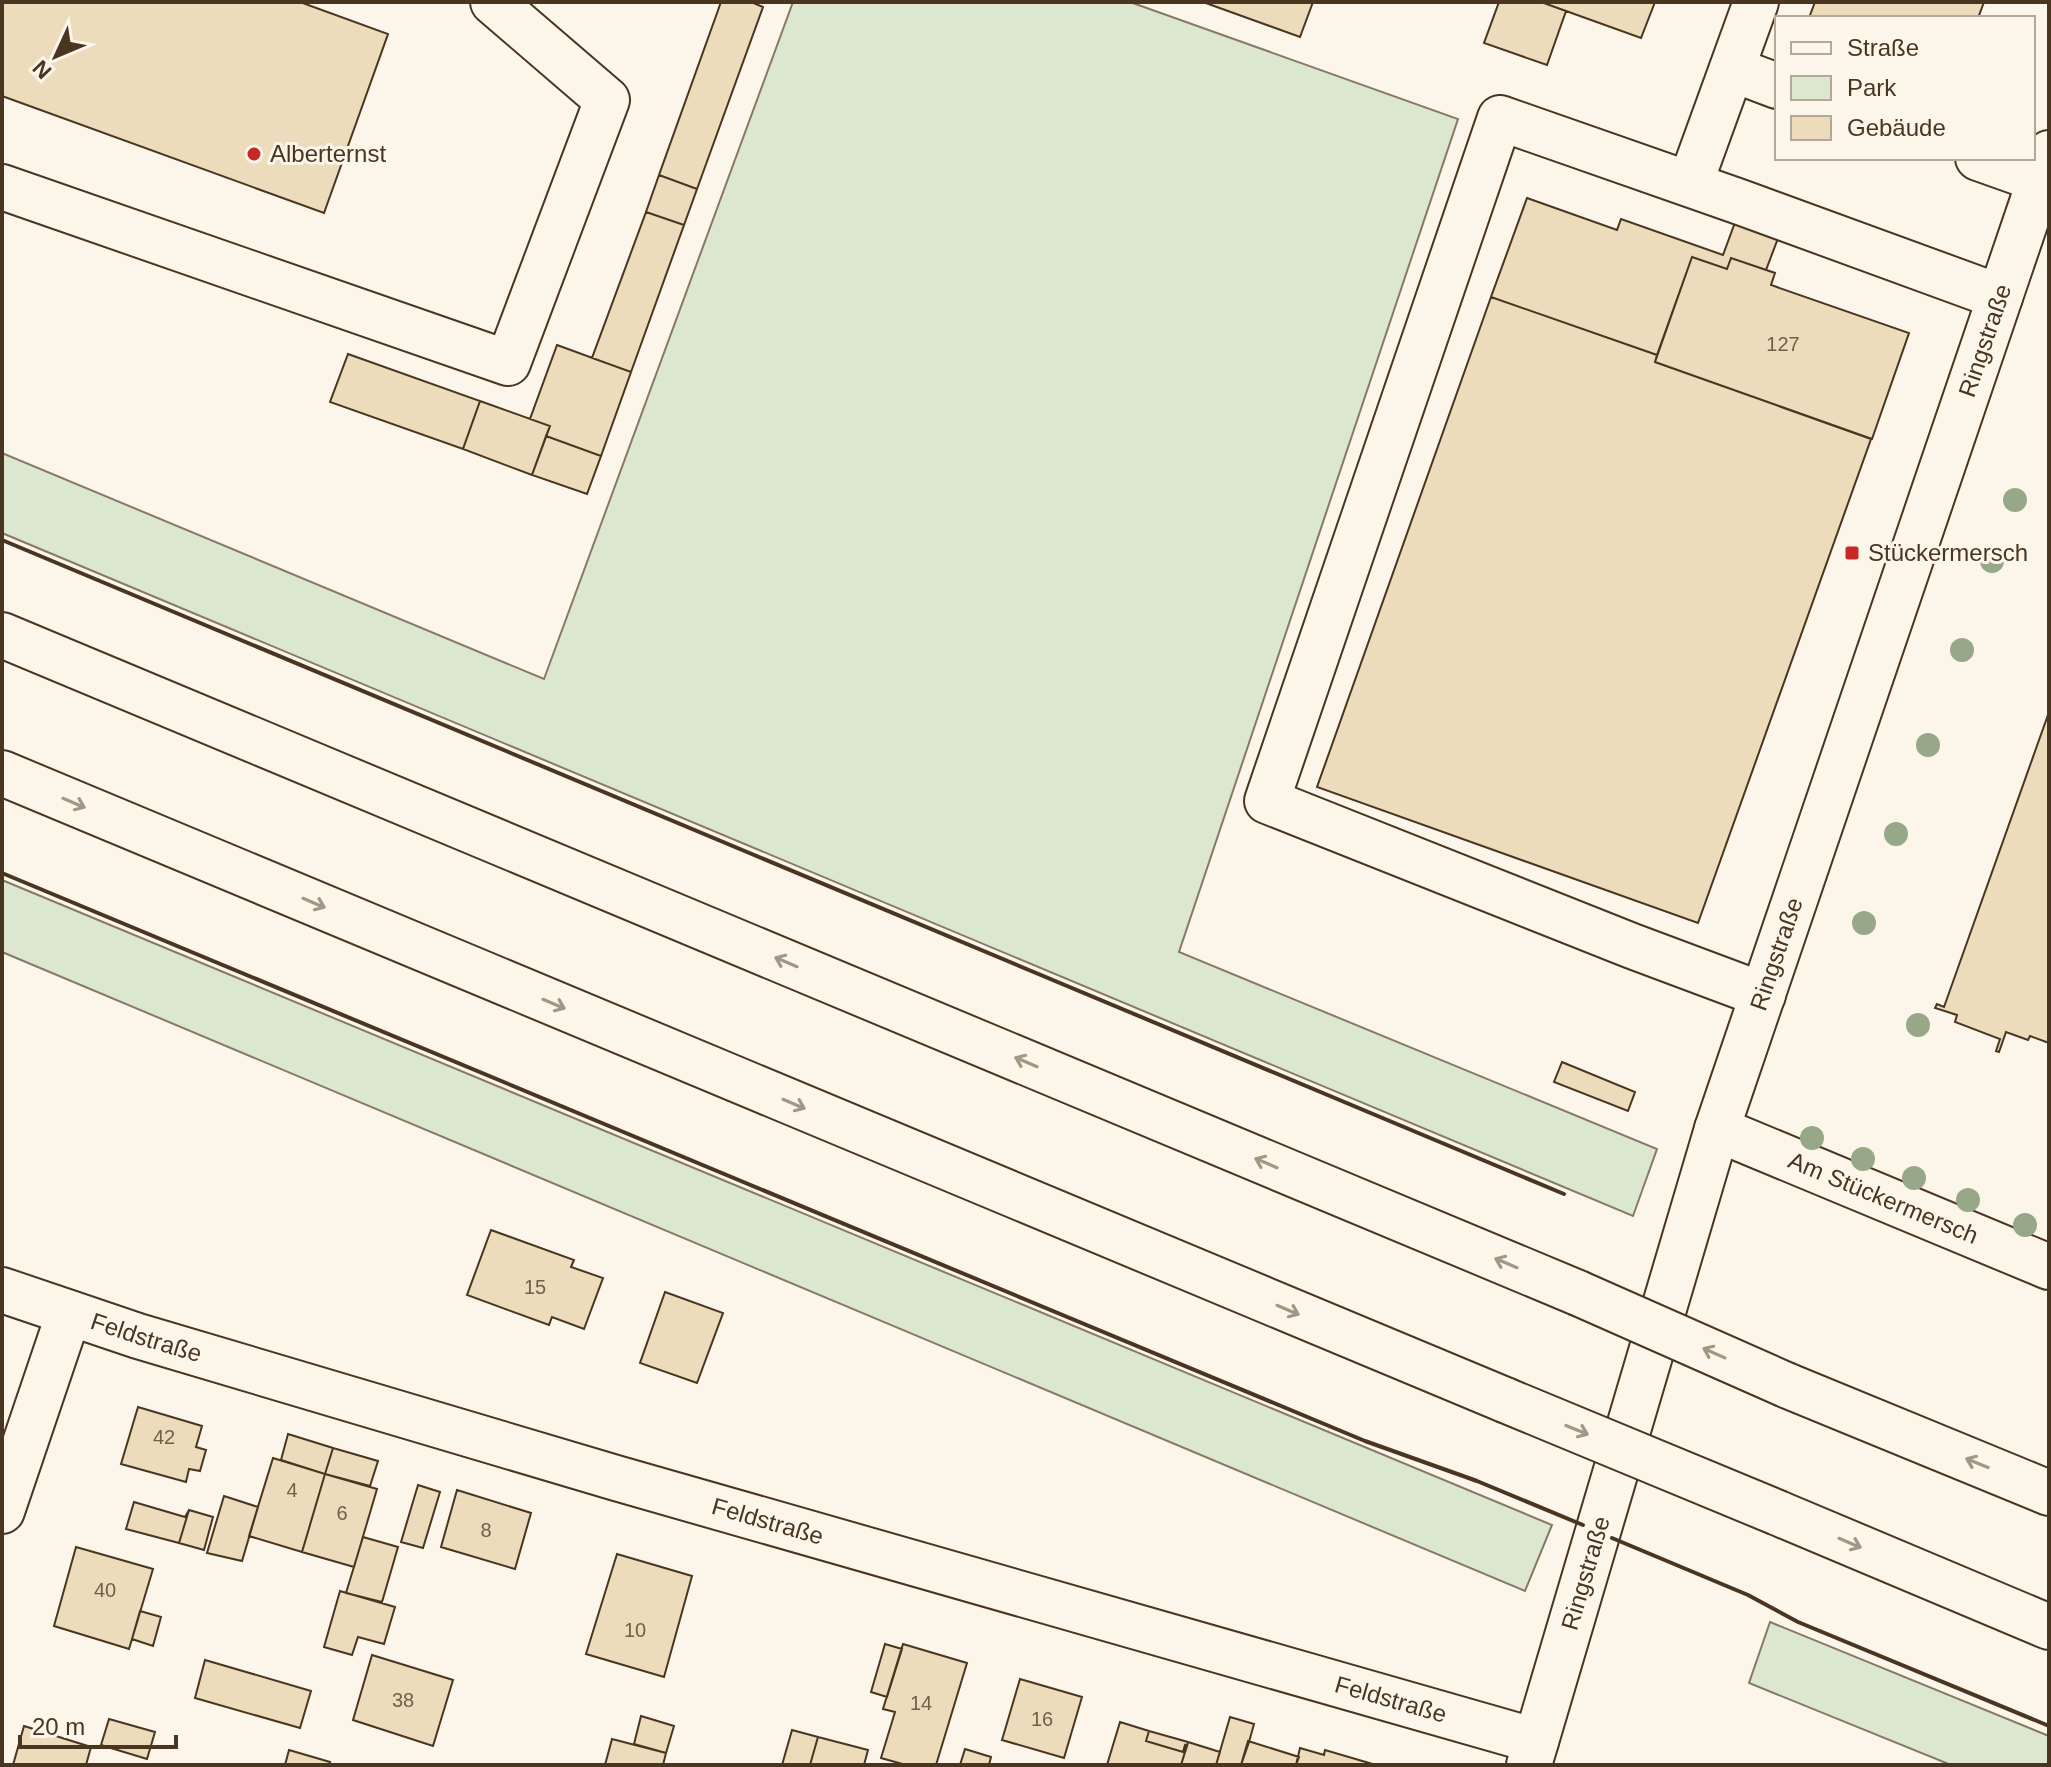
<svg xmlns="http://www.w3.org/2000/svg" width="2051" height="1767" font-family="Arial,sans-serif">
<rect width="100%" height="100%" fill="#fbf6e9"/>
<!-- green -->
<path fill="#dce7d0" stroke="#887966" stroke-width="2" d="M793,2H1130L1458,119L1179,952L1657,1149L1633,1216L2,533V453L544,679Z
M2,880L1552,1525L1525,1591L2,952Z
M1770,1622L2049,1736V1765H1951L1749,1683Z"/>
<!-- building -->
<path fill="#ecdcbc" stroke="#4a3520" stroke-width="2" d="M2,2H300L388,34L324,213L2,96Z
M721,2H751L763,7L697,189L659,175Z
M1203,2H1313L1300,37Z
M1499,2H1541L1566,11L1547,65L1484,43Z
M1541,2H1655L1641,38Z
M1815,2H1984L1978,18H1809Z
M659,175L697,189L684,225L646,212Z
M1527,198L1617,230L1621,219L1723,255L1737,217L1780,233L1766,270L1731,258L1727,269L1692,257L1657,355L1491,297Z
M646,212L684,225L631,372L592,358Z
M1692,257L1727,269L1731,258L1775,273L1771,285L1909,333L1872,439L1655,362Z
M1491,297L1657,355L1655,362L1871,439L1698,923L1317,787Z
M557,345L631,372L601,456L546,436L550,426L530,419Z
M348,354L480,401L463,449L330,402Z
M480,401L550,426L532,475L463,449Z
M546,436L601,456L587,494L532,475Z
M2049,712V1043L2030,1036L2028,1040L2006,1032L1999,1052L1996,1051L2000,1039L1955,1022L1957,1015L1935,1008L1937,1004L1944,1007Z
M1562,1062L1635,1092L1628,1111L1554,1082Z
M491,1230L574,1260L571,1267L603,1278L584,1329L552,1317L549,1325L467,1295Z
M665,1292L723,1313L697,1383L640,1363Z
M138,1407L202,1426L196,1447L206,1450L200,1471L189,1469L186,1482L121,1464Z
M288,1434L333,1448L325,1474L281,1460Z
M333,1448L378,1461L370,1486L325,1474Z
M273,1458L325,1474L302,1552L249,1536Z
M325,1474L377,1489L354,1567L302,1552Z
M418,1485L440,1492L423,1548L401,1542Z
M457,1490L531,1513L515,1569L441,1547Z
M224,1496L258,1507L242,1561L207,1553Z
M134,1502L185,1517L189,1510L179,1543L126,1529Z
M189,1510L213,1517L204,1550L179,1543Z
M363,1537L398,1547L382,1602L346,1593Z
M76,1547L153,1569L129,1649L54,1626Z
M617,1554L692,1576L664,1677L586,1654Z
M340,1591L395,1607L384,1644L358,1637L352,1655L324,1647Z
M140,1611L161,1617L153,1646L132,1639Z
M885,1644L902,1649L887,1697L871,1692Z
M903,1644L967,1663L936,1765H906L881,1758L895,1712L883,1709Z
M372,1655L453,1680L433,1746L353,1720Z
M205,1660L311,1691L300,1728L195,1698Z
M1020,1679L1082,1697L1064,1758L1002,1740Z
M641,1716L674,1726L666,1753L634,1744Z
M1230,1717L1254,1724L1249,1742L1241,1765H1216Z
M109,1719L155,1732L147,1759L101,1745Z
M1120,1722L1149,1731L1146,1741L1183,1752L1185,1745L1187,1746L1181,1765H1107Z
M24,1726L91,1747L86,1765H13Z
M792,1730L818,1737L810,1765H782Z
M1149,1731L1188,1742L1187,1746L1185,1745L1183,1752L1146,1741Z
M818,1737L868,1750L864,1765H810Z
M612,1739L666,1753L663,1765H605Z
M1248,1741L1299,1757L1296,1765H1241Z
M1188,1742L1220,1752L1216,1765H1181Z
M1300,1748L1324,1755L1325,1750L1376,1765H1296Z
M965,1749L991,1757L989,1765H960Z
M289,1750L330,1762L329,1765H285Z"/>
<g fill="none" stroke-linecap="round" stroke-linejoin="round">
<defs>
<g id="minor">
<path d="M1732,69L1777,86"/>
<path d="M1978,158L2040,180"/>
<path d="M1690,184L1756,2"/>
<path d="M2,187L508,363L607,100L493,2"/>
<path d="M1763,995L1632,946L1267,801L1500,118L1740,202L2000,297"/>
<path id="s1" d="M1717,1129L2049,1267"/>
<path id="s2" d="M2,1290L138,1336L616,1478L1536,1741"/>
<path d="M2,1511L69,1313"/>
<path id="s3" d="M1529,1765L1717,1129L2049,153"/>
</g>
<path id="highway" d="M2,635L1578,1293
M2,773L1505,1400
M1786,1385L2049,1493
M1778,1513L2049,1627"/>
</defs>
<!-- minor casing -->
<use href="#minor" stroke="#4a3520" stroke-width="48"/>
<!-- highway casing -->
<use href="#highway" stroke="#4a3520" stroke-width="48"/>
<!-- minor -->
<use href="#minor" stroke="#fbf6e9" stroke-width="44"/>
<!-- highway -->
<use href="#highway" stroke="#fbf6e9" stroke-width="44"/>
<defs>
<path id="highway-bridge" d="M1578,1293L1786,1385
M1505,1400L1778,1513"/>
</defs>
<!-- highway-bridge casing -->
<use href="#highway-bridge" stroke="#4a3520" stroke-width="48" stroke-linecap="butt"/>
<!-- highway-bridge -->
<use href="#highway-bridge" stroke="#fbf6e9" stroke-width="44"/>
<!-- wall -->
<path stroke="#4a3520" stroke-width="4" d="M2,540L1564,1194
M2,873L1365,1441L1477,1481L1583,1525
M1612,1538L1748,1595L1798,1622L2049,1726"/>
</g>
<!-- trees -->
<g fill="#96a887">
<circle cx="2015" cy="500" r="12"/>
<circle cx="1992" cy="561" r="12"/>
<circle cx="1962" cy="650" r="12"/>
<circle cx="1928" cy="745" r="12"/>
<circle cx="1896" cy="834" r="12"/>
<circle cx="1864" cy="923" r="12"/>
<circle cx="1918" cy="1025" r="12"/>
<circle cx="1812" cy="1138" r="12"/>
<circle cx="1863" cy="1159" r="12"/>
<circle cx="1914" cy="1178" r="12"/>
<circle cx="1968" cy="1200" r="12"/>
<circle cx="2025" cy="1225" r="12"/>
</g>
<!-- one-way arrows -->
<defs><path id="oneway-shaft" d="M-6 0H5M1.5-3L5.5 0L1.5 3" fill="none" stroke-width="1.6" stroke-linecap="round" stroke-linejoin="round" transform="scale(2)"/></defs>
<g stroke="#a29684">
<use href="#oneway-shaft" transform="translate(74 803) rotate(23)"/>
<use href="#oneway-shaft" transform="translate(314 903) rotate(23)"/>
<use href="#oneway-shaft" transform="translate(786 962) rotate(-157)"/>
<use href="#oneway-shaft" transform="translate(554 1004) rotate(23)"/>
<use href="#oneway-shaft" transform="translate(1026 1062) rotate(-157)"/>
<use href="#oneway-shaft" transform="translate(794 1104) rotate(23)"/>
<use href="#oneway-shaft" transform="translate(1266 1163) rotate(-157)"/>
<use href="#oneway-shaft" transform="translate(1506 1263) rotate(-157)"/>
<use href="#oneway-shaft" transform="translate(1288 1310) rotate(23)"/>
<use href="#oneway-shaft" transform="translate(1714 1353) rotate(-156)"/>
<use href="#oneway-shaft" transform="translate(1577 1430) rotate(22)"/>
<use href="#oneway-shaft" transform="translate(1977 1463) rotate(-158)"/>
<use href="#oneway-shaft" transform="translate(1850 1543) rotate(23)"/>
</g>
<!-- markers -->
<g fill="#c62828" stroke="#fbf6e9" stroke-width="3">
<circle cx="254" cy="154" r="8"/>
<rect x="1844" y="545" width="16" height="16" rx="4"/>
</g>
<g text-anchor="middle" stroke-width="6" stroke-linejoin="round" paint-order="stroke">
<!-- number labels -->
<g font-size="20" fill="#725f47">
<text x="1783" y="351">127</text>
<text x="535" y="1294">15</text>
<text x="164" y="1444">42</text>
<text x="292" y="1497">4</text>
<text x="342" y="1520">6</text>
<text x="486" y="1537">8</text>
<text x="105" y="1597">40</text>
<text x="635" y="1637">10</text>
<text x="403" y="1707">38</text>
<text x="921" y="1710">14</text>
<text x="1042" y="1726">16</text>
</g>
<!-- poi labels -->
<g font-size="24" fill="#4a3520" stroke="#fbf6e9" text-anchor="start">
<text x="270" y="162">Alberternst</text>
<text x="1868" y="561">Stückermersch</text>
</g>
<!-- street labels -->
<g font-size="24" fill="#4a3520" stroke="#fbf6e9">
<text dy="8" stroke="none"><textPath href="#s3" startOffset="1496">Ringstraße</textPath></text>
<text dy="8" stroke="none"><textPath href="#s3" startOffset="848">Ringstraße</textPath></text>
<text dy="8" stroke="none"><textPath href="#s1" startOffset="180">Am Stückermersch</textPath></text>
<text dy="8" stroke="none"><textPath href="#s2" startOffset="152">Feldstraße</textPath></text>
<text dy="8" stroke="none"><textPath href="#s2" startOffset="800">Feldstraße</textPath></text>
<text dy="8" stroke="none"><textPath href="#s3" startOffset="200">Ringstraße</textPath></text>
<text dy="8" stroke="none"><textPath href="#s2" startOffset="1448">Feldstraße</textPath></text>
</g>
</g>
<!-- border -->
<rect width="2051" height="1767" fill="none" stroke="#4a3520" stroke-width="8"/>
<!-- legend -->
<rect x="1775" y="16" width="260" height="144" fill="#fbf6e9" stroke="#b4a999" stroke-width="2"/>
<rect x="1791" y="42" width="40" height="12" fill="#fbf6e9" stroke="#b4a999" stroke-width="2"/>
<text x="1847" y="56" font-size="24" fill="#4a3520">Straße</text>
<rect x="1791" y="76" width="40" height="24" fill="#dce7d0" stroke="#b4a999" stroke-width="2"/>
<text x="1847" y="96" font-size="24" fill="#4a3520">Park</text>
<rect x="1791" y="116" width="40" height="24" fill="#ecdcbc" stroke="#b4a999" stroke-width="2"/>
<text x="1847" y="136" font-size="24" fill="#4a3520">Gebäude</text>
<!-- north arrow -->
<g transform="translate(56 56) rotate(226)" stroke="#fbf6e9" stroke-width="6" paint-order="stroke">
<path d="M0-6L14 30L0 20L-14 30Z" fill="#4a3520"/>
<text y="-12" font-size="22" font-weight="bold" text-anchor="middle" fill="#4a3520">N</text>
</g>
<!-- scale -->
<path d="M20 1735v12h156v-12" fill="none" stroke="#4a3520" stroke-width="4"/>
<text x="32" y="1735" font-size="24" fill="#4a3520" stroke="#fbf6e9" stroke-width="6" paint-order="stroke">20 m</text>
</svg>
